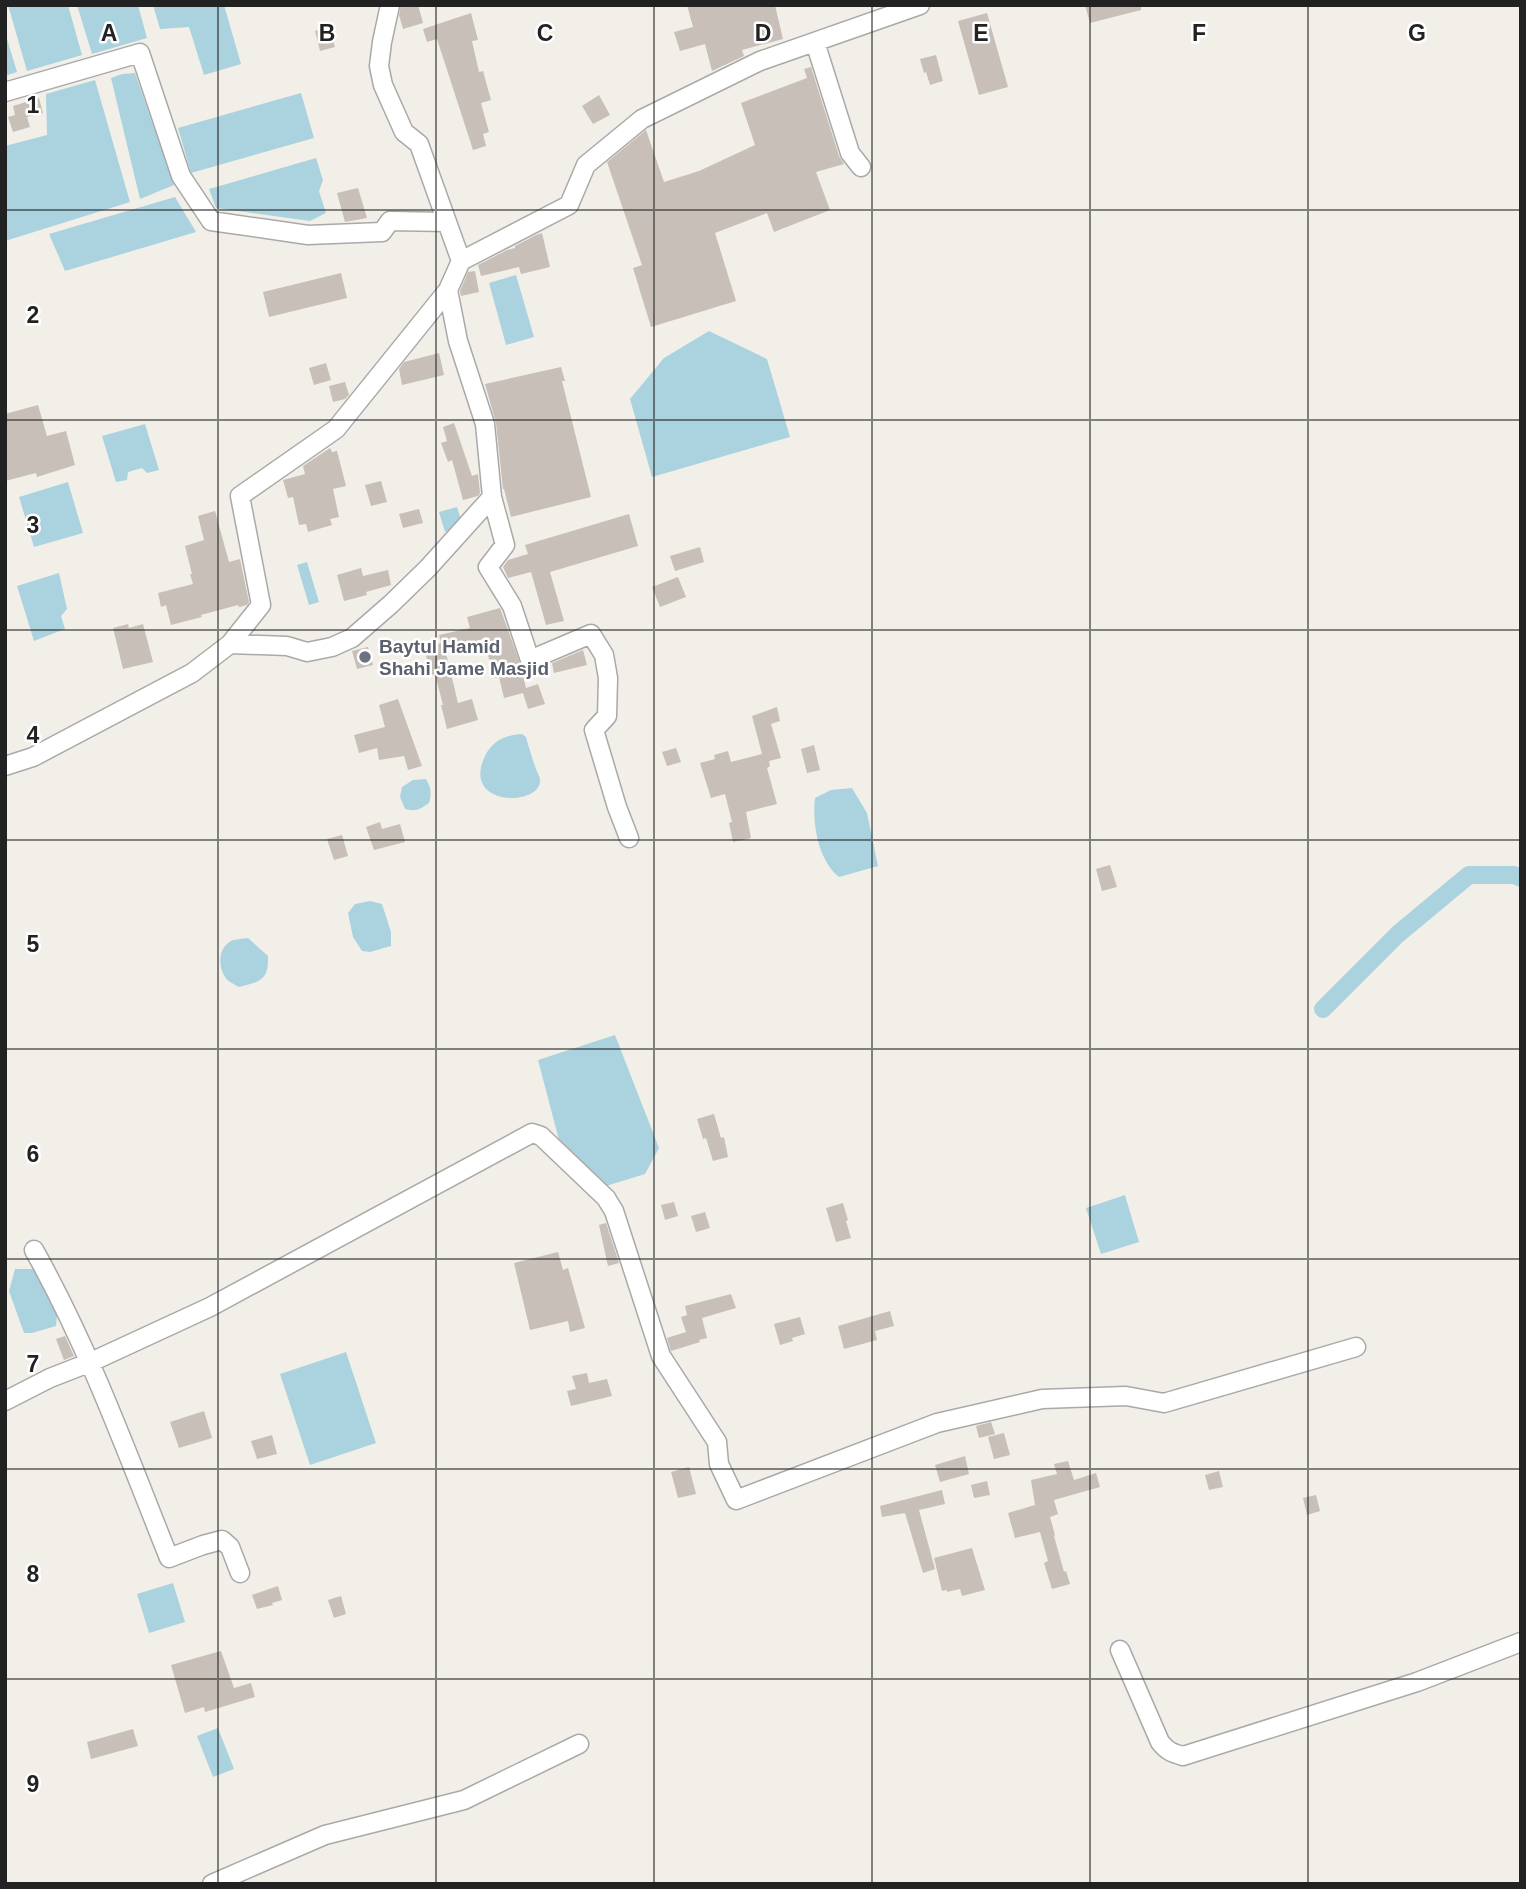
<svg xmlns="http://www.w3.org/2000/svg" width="1526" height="1889" font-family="Helvetica,sans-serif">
<rect width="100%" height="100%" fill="#f2efe9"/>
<!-- water -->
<path fill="#aad3df" d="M8,5H68L82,55L27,71Z
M77,5H138L147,38L92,54Z
M153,5H224L241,64L204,75L189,27L160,29Z
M5,32L17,72L5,76Z
M135,73L174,185L140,199L111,78L122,74Z
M95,80L130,202L5,241V146L47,135L46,94Z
M301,93L314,138L191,173L178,128Z
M316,158L323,180L319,191L326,213L310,221L216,208L209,189Z
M175,197L196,232L65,271L49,234Z
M516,275L534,337L506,345L489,283Z
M709,331L767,359L790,437L652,477L630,399L664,358Z
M145,424L159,470L147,473L142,468L128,472L127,480L116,482L102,436Z
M68,482L83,533L34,547L19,497Z
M457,507L463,526L445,532L439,512Z
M307,562L319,602L309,605L297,565Z
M59,573L67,609L61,616L65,629L34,641L17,586Z
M522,734L526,737C529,748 532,758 536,769C537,772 539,775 540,779C543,807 458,808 486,754C494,740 506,735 522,734Z
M426,779C431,787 432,794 429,803C421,809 415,812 405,809L400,797L402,787L413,780Z
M852,788L867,813L878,866L839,877C818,860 812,823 815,798L831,790Z
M370,901L382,904L391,932V946L370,952L362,951L353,937L348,913L355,904Z
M248,938L268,956C269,980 260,982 239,987C234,984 228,982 225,977C218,966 218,948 231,941C235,939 242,939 248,938Z
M615,1035L659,1148L645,1174L606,1186L559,1140L538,1060Z
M1125,1195L1139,1242L1101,1254L1086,1208Z
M15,1269H35L57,1315L56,1326L32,1333H24L9,1291Z
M346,1352L376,1443L310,1465L280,1374Z
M173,1583L185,1622L149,1633L137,1594Z
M218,1728L234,1769L213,1777L197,1736Z"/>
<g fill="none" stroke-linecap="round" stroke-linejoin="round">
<!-- canal -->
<path stroke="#aad3df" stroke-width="18" d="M1323,1009L1398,934L1469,875H1514L1521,878"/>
</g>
<!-- building -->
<path fill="#c7bfb8" d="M401,5H418L423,23L403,29L399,15Z
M687,5H775L783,39L742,50L744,56L712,71L705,44L680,51L674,32L693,27Z
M1085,5H1141V10L1090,23Z
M471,13L478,40L472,41L479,72L483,71L491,100L481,103L489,132L483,134L486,146L473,150L437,39L427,42L423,29Z
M987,13L1008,87L979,95L958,21Z
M329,27L335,47L320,51L315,31Z
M936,55L943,81L930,85L926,72L924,73L920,59Z
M811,67L839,156L844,164L816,172L830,210L774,232L767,213L715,233L736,301L651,327L633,268L642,265L607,162L646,130L664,182L699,171L755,145L741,103L807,78L804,69Z
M599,95L610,115L593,124L582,106Z
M39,98L43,113L27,117L30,127L13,132L8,117L15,115L13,106Z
M358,188L367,218L345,222L337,193Z
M542,233L550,267L521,274L519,267L481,276L478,265L507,250L515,248V246L536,235Z
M475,271L479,292L461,296L460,291L468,272Z
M341,273L347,298L269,317L263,292Z
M439,353L444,375L402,385L399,369L404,362Z
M326,363L331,380L314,385L309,368Z
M561,367L565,381H562L591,497L511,517L504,489H503L496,423L485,384Z
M345,382L349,395L345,399L333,402L329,386Z
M38,405L47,436L66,431L75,465L37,477L36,473L5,481V414Z
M454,423L472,476L478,474L480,493L478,496L463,500L452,460L448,462L441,443L447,441L443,427Z
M330,448L332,452L337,451L346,486L333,489L339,517L330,519L332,525L308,532L306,524L299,525L293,497L288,498L283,480L305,474L303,466Z
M381,481L387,502L371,506L365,485Z
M419,509L423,523L403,528L399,514Z
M215,511L229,562L240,559L249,602L247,605L239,607L238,605L201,615L202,617L171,625L166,605L161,607L158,593L193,584L190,574H192L185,546L204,540L198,516Z
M629,514L638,546L550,572L564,621L546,625L531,572L508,578L503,567L508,560L528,554L525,545Z
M700,547L704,562L675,571L670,556Z
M361,568L363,576L388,570L391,585L366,592L367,595L344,601L337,575Z
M678,577L686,597L660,607L652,587Z
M500,608L521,666L526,688L538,684L545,704L528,709L523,693L504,698L499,677L495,678L483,639L445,649L458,703L472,699L478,720L447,729L441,705H443L435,674L431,675L424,648L441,643L439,635L470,628L467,617Z
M128,624L129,628L143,624L153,662L123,669L113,628Z
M368,647L373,665L357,669L352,651Z
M583,650L587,665L554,673L552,663Z
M398,699L422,766L408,770L404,756L379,760L377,748L359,753L354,735L385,727L379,705Z
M777,707L780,721L771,724L781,758L769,761L770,766L767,768L777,804L746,812L751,838L733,842L729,823L732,822L725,794L711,798L700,763L715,759L714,755L728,751L731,762L762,754L752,716Z
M814,745L820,770L807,773L801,749Z
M676,748L681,762L667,766L662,752Z
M380,822L382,829L400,824L405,842L374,850L366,827Z
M342,835L348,856L334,860L327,839Z
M1110,865L1117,887L1102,891L1096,869Z
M714,1114L721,1138L724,1137L728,1157L713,1161L706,1138L703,1139L697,1119Z
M674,1202L678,1216L665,1220L661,1205Z
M843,1203L848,1220L846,1221L851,1238L836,1242L826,1208Z
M705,1212L710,1228L696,1232L691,1216Z
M606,1223L619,1263L608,1266L599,1225Z
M558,1252L563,1270L568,1268L585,1328L570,1332L568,1321L530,1330L514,1263Z
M731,1294L736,1308L702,1318L707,1338L699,1340L700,1342L671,1351L667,1338L686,1332L681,1317L687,1315L685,1306Z
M890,1311L894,1326L875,1331L877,1340L844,1349L838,1326Z
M800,1317L805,1334L792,1338L793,1341L780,1345L774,1324Z
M65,1336L74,1356L64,1360L56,1339Z
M587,1373L589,1383L607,1379L612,1396L571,1406L567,1391L576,1389L572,1376Z
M204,1411L212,1438L179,1448L170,1422Z
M991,1422L995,1434L979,1438L976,1426Z
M1004,1433L1010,1455L994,1459L988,1437Z
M272,1435L277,1454L257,1459L251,1441Z
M965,1456L969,1474L940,1482L935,1465Z
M1068,1461L1074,1480L1096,1473L1100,1487L1054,1500L1058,1514L1050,1517L1055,1535L1054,1536L1064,1572L1066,1571L1070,1584L1052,1589L1044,1563L1048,1561L1040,1532L1015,1538L1008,1513L1035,1505L1031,1480L1057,1474L1054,1464Z
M689,1467L696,1494L678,1498L671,1472Z
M1219,1471L1223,1487L1209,1490L1205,1475Z
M987,1481L990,1495L974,1498L971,1485Z
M942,1490L945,1504L919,1510L935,1569L923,1573L905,1513L882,1517L880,1506Z
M1316,1495L1320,1511L1307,1515L1303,1498Z
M972,1548L985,1590L962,1596L960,1589L947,1592V1590L942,1591L934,1558Z
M278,1586L282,1600L272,1603L273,1605L257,1609L252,1595Z
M341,1596L346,1614L334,1618L328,1600Z
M221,1651L234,1688L251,1683L255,1697L205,1712L204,1707L185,1713L171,1665Z
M133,1729L138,1746L91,1759L87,1742Z"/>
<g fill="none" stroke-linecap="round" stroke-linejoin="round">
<defs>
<path id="minor" d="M390,5L382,42L379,66L383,85L404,132L419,144L461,261
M815,42L850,153L861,167
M5,92L140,53L181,176L211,221L308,235L382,232L390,221L447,222
M448,290L458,341L485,424L492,497
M230,644L287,646L307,652L332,647L352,638L391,604L428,568L492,497L505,545L488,567L512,606L530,660L591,634L604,655L608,678L607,716L594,730L617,807L629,838
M5,766L33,757L192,673L230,644L261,605L240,496L336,429L448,290L461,261L569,205L586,165L642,119L760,61L920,5
M34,1250C89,1348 127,1453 169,1558L203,1545L222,1540L230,1547L240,1573
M5,1401L50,1378L91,1362L210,1307L532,1133L541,1136L606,1198L614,1211L661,1356L717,1442L719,1464L736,1500L937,1423L1042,1399L1126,1396L1164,1403L1356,1347
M1120,1650L1160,1742C1167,1751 1172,1753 1183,1756L1417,1682L1521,1642
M212,1884L325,1835L464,1800L579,1744"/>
</defs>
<!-- minor casing -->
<use href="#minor" stroke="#a9a9a9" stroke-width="21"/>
<!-- minor -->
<use href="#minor" stroke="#fff" stroke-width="18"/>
</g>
<!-- grid -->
<path fill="none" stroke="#222" stroke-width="2" stroke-opacity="0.55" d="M218,5V1884M436,5V1884M654,5V1884M872,5V1884M1090,5V1884M1308,5V1884M5,210H1521M5,420H1521M5,630H1521M5,840H1521M5,1049H1521M5,1259H1521M5,1469H1521M5,1679H1521"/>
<!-- markers -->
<circle fill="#6b7280" stroke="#fff" stroke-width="2.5" cx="365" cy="657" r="7"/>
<g text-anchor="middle" stroke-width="5" stroke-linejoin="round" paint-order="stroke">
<!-- worship labels -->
<g font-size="19" font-weight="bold" fill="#5b616d" stroke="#fff" text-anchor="start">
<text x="379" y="653">Baytul Hamid<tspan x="379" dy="22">Shahi Jame Masjid</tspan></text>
</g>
</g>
<g font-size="23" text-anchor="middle" font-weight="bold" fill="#222" stroke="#fff" stroke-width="5" stroke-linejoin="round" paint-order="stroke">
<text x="109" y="41">A</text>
<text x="327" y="41">B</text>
<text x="545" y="41">C</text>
<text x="763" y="41">D</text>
<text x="981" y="41">E</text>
<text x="1199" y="41">F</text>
<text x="1417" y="41">G</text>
<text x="33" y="113">1</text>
<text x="33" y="323">2</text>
<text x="33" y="533">3</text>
<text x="33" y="743">4</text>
<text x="33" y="952">5</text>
<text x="33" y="1162">6</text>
<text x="33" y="1372">7</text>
<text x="33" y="1582">8</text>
<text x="33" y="1792">9</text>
</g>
<!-- border -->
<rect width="1526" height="1889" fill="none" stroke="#222222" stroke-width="14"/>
</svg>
